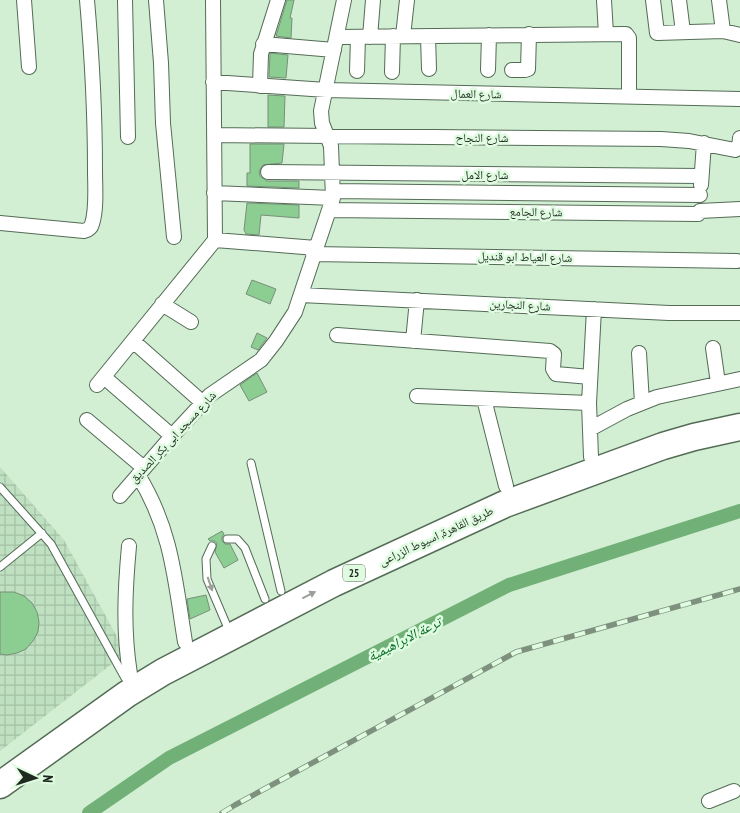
<svg xmlns="http://www.w3.org/2000/svg" width="740" height="813" font-family="'PT Sans Narrow','Noto Naskh Arabic',sans-serif">
<defs>
<pattern id="industrial-grid" width="8" height="8" patternUnits="userSpaceOnUse" patternTransform="scale(1.25)"><rect width="8" height="8" fill="#bfe0c1"/><path d="M0 4h8M4 0v8" fill="none" stroke="#a4c0a5"/></pattern>
</defs>
<rect width="100%" height="100%" fill="#d2eed3"/>
<!-- industrial -->
<path fill="url(#industrial-grid)" d="M0,467L64,540L126,653L0,751Z"/>
<g fill="none" stroke-linecap="round" stroke-linejoin="round">
<!-- canal -->
<path stroke="#71b077" stroke-width="14" d="M89,813L169,758L509,585L740,511"/>
</g>
<!-- building -->
<path fill="#8ccd92" stroke="#779079" d="M287,0H294L290,18H292L291,38L276,36Z
M270,53L288,55L286,78L269,77Z
M268,95L285,96L284,127H268Z
M250,144H284L282,163L263,165L259,171L260,176L267,181H299V188L247,186V173H250Z
M247,203L299,205V218L261,215L259,235L246,234L244,230Z
M252,280L276,289L270,304L246,294Z
M257,333L267,338L258,350L251,347Z
M257,373L267,392L249,401L240,385Z
M222,531L224,534L222,537V541L225,544H230L238,560L224,568L215,552L217,543L214,541H210L208,539Z
M0,592H14L24,596L32,603L37,612L39,622L38,632L33,641L26,649L17,653L7,655L0,654Z
M206,595L210,610L190,619L187,599Z"/>
<g fill="none" stroke-linecap="round" stroke-linejoin="round">
<defs>
<path id="lane" d="M251,463L281,591
M0,487L51,544L125,678
M227,539H237L245,548L265,599
M212,546L206,559L207,579L230,633
M0,567L42,533"/>
<path id="street" d="M24,0L29,67
M125,0L128,137
M156,0L161,63L163,123L174,237
M213,0L215,240
M604,0L606,34
M653,0L657,33L723,31L740,35
M679,0L683,32
M719,0L723,31
M403,36L407,0
M428,36L429,69
M337,37L626,34L629,38V97
M370,37L373,0
M263,44L334,50
M488,70L489,35
M512,70H525L528,69L529,34
M357,71L358,37
M392,72L393,36
M213,82L326,90L740,99
M260,86L261,54L278,0
M214,135L661,139L689,141L735,150L739,148L740,138
M268,172L701,176
M701,185L704,143
M334,191L700,195
M214,193L333,198
M330,210L698,214L700,211L740,209
M0,223L84,231C88,230 91,228 92,224C97,209 95,186 95,170C95,113 92,57 87,0
M215,240L316,248
M313,254L737,261
M301,295L669,313H740
M162,304L191,322
M337,335L550,351L554,354L553,369L556,374L590,377
M133,341L203,403
M413,341L417,300
M713,348L718,383
M639,353L642,403
M104,377L172,436
M97,385L215,240
M417,396L589,403
M484,399L506,486
M87,420L144,468
M590,429L627,409L657,397L740,379
M591,457L589,403L594,309
M138,475C172,530 175,580 185,642
M120,496L172,436L210,395L261,360L276,341L295,312L333,198L331,146L322,123L321,111L344,0
M129,546C125,590 123,630 130,674
M709,801L734,791"/>
<path id="highway" d="M0,785L127,694L163,672L334,583L505,504L663,446L694,437L740,427"/>
</defs>
<!-- lane casing -->
<use href="#lane" stroke="#546c56" stroke-width="9"/>
<!-- street casing -->
<use href="#street" stroke="#546c56" stroke-width="16"/>
<!-- highway casing -->
<use href="#highway" stroke="#546c56" stroke-width="29"/>
<!-- lane -->
<use href="#lane" stroke="#fff" stroke-width="7"/>
<!-- street -->
<use href="#street" stroke="#fff" stroke-width="14"/>
<!-- highway -->
<use href="#highway" stroke="#fff" stroke-width="26"/>
<defs>
<path id="rail" d="M222,813L235,805L516,652L740,589"/>
</defs>
<!-- rail casing -->
<use href="#rail" stroke="#7d917e" stroke-width="5.5"/>
<!-- rail -->
<use href="#rail" stroke="#dffbe0" stroke-width="4" stroke-dasharray="11" stroke-linecap="butt"/>
</g>
<!-- one-way arrows -->
<defs><path id="oneway-solid" d="M-6-.8H1V-3.2L6.5 0L1 3.2V.8H-6Z" transform="scale(1.25)"/></defs>
<g fill="#9a9f9a">
<use href="#oneway-solid" transform="translate(210 584) rotate(71)"/>
<use href="#oneway-solid" transform="translate(309 595) rotate(-27)"/>
</g>
<g text-anchor="middle" stroke-width="5" stroke-linejoin="round" paint-order="stroke">
<!-- shield labels -->
<rect fill="#dffbe0" stroke="#586859" stroke-width="1" x="343" y="564.5" width="22" height="17" rx="4"/>
<g font-size="11" font-weight="bold" fill="#1e291f">
<text x="354" y="577">25</text>
</g>
<!-- street labels -->
<g font-size="12" fill="#1e291f" stroke="#dffbe0">
<text transform="translate(476 94) rotate(1)" y="4">شارع العمال</text>
<text x="482" y="142">شارع النجاح</text>
<text x="485" y="179">شارع الامل</text>
<text transform="translate(536 212) rotate(1)" y="4">شارع الجامع</text>
<text transform="translate(525 257) rotate(1)" y="4">شارع العياط ابو قنديل</text>
<text transform="translate(520 305) rotate(3)" y="4">شارع النجارين</text>
<text transform="translate(173 437) rotate(-47)" y="4">شارع مسجد ابى بكر الصديق</text>
<text transform="translate(436 536) rotate(-25)" y="4">طريق القاهرة, اسيوط الزراعى</text>
</g>
<!-- water labels -->
<g font-size="14" font-style="italic" fill="#026922" stroke="#dffbe0">
<text transform="translate(404 639) rotate(-27)" y="5">ترعة الابراهيمية</text>
</g>
</g>
<!-- north arrow -->
<g transform="translate(35 778) rotate(94)" stroke="#dffbe0" stroke-width="4" paint-order="stroke">
<path d="M0-4L9 19L0 12L-9 19Z" fill="#1e291f"/>
<text y="-8" font-size="14" font-weight="bold" text-anchor="middle" fill="#1e291f">N</text>
</g>
</svg>
